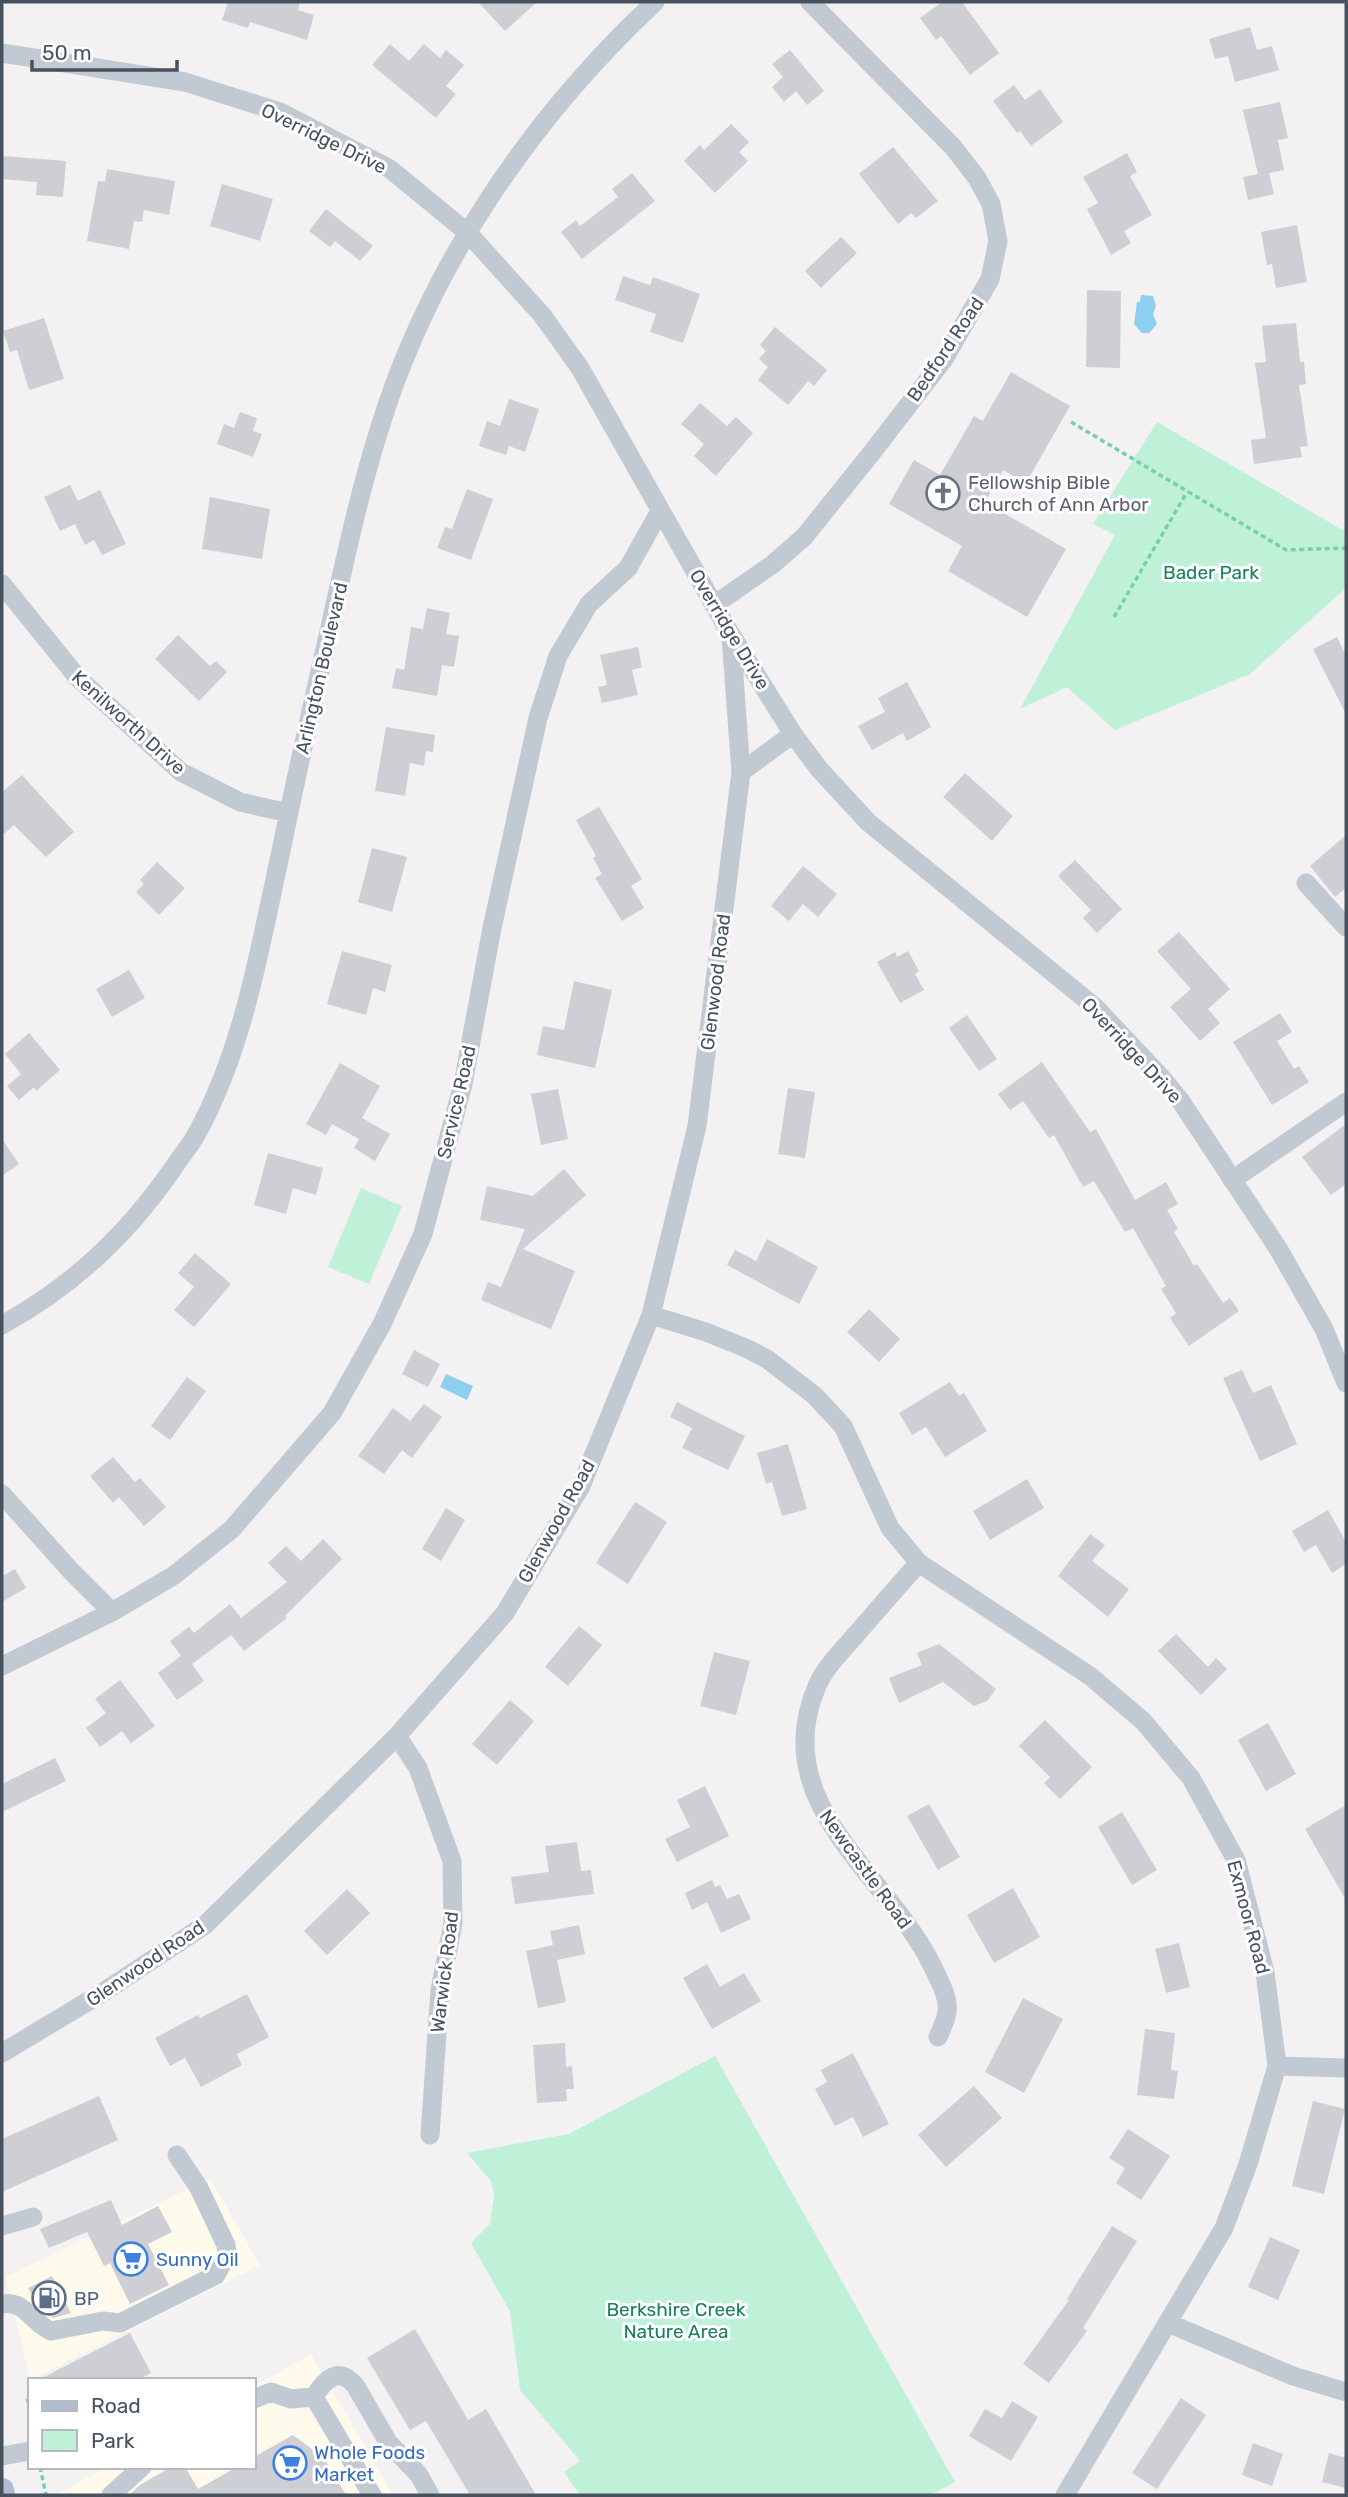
<svg xmlns="http://www.w3.org/2000/svg" width="1348" height="2497" font-family="Rubik,sans-serif">
<rect width="100%" height="100%" fill="#f3f1f1"/>
<!-- commercial -->
<path fill="#fdf9eb" d="M210,2178L260,2265L30,2380L6,2277Z
M311,2354L393,2495H56L106,2467H254V2386Z"/>
<!-- green -->
<path fill="#bff0d8" d="M1157,422L1346,532V588L1250,674L1115,730L1067,687L1020,709L1115,535L1093,524Z
M361,1188L402,1206L369,1284L328,1267Z
M715,2056L955,2482L930,2495H580L564,2472L580,2461L520,2390L510,2311L471,2243L490,2224L494,2196L491,2181L467,2153L569,2134Z"/>
<!-- water -->
<path fill="#8ccfee" d="M1141,295L1153,296L1156,306L1153,314L1157,324L1149,333H1142L1134,324L1137,302H1140Z
M446,1374L473,1386L467,1400L440,1387Z"/>
<!-- building -->
<path fill="#cdcfd5" d="M228,2H300L298,10L314,15L307,40L250,22L248,28L222,20Z
M478,2H537L505,31Z
M942,2H962L999,53L970,75L941,36L936,40L920,18Z
M1250,27L1257,50L1272,46L1279,70L1235,82L1228,56L1215,59L1209,39Z
M390,44L409,61L424,44L440,58L446,50L464,65L446,86L456,94L436,118L372,65Z
M790,50L824,91L807,105L796,91L784,102L772,87L783,77L772,64Z
M1014,85L1025,100L1040,89L1063,122L1031,146L1020,131L1017,133L993,101Z
M1280,102L1288,138L1278,140L1284,170L1269,173L1274,194L1248,200L1243,177L1258,174L1243,110Z
M731,124L749,142L739,152L748,161L715,193L684,161L700,145L704,150Z
M893,147L938,201L916,218L911,213L898,224L859,174Z
M1127,153L1137,172L1130,176L1152,215L1124,231L1131,243L1111,255L1087,209L1098,203L1083,177Z
M2,156L66,161L63,197L36,195L37,182L2,179Z
M107,169L175,181L169,215L144,210L142,222L134,221L129,249L87,241L98,181L105,182Z
M632,173L655,201L582,259L561,232L576,220L580,226L618,197L612,189Z
M222,184L273,199L260,241L210,226Z
M326,209L373,246L360,261L335,241L330,247L309,231Z
M1297,225L1307,282L1276,288L1272,264L1267,265L1261,232Z
M841,237L857,253L821,288L805,271Z
M623,276L650,285L653,277L700,294L683,343L650,332L656,314L615,300Z
M1087,290L1121,291L1120,368L1086,367Z
M44,318L64,379L29,390L17,350L10,352L3,331Z
M1296,323L1300,362H1304L1306,384L1299,385L1308,446L1300,447L1302,457L1254,464L1251,440L1266,438L1255,363L1266,362L1262,326Z
M775,327L827,370L814,386L808,381L788,405L758,380L768,367L759,359L766,351L760,345Z
M1011,372L1070,406L1026,483L1003,470L985,502L1066,549L1027,617L948,571L962,546L889,504L914,460L940,475L974,416L983,421Z
M509,399L539,409L525,452L509,446L506,455L479,446L487,421L500,426Z
M700,403L727,426L736,417L753,433L716,476L694,456L704,444L681,424Z
M240,412L257,418L253,431L262,434L253,457L217,444L224,424L234,428Z
M70,485L78,501L100,490L126,544L102,555L94,540L85,545L75,524L60,531L44,497Z
M467,489L493,499L471,560L437,548L445,527L452,529Z
M210,497L270,509L262,559L202,549Z
M427,608L450,613L446,634L459,636L454,667L442,665L437,696L392,688L396,668L404,670L411,627L423,629Z
M178,635L210,666L216,661L227,672L199,701L155,659Z
M1337,637L1346,656V714L1313,649Z
M638,647L642,667L632,670L638,695L602,703L598,687L607,685L600,655Z
M907,682L931,727L907,741L903,733L872,750L858,726L885,712L878,698Z
M386,727L435,735L433,752L426,751L424,766L410,763L405,796L375,791Z
M965,773L1013,816L992,841L943,797Z
M22,775L74,832L46,857L14,825L2,836V792Z
M599,807L642,879L631,886L644,908L622,921L595,878L602,874L593,858L596,856L576,820Z
M1346,835V888L1335,897L1310,866Z
M372,848L407,857L392,912L358,902Z
M1075,860L1122,909L1097,933L1083,918L1091,910L1058,876Z
M157,862L185,888L159,915L136,892L144,884L140,880Z
M803,866L837,894L818,917L803,904L789,921L771,906Z
M1179,932L1230,989L1208,1009L1220,1023L1200,1041L1170,1007L1191,989L1157,951Z
M342,951L392,965L385,992L373,988L366,1015L327,1004Z
M908,951L919,971L915,974L924,990L900,1003L877,962L895,952L897,957Z
M129,970L145,998L112,1017L96,989Z
M574,981L612,990L595,1068L537,1055L543,1026L564,1030Z
M1280,1013L1292,1032L1277,1041L1294,1069L1299,1066L1309,1082L1272,1105L1233,1042Z
M967,1015L997,1059L979,1071L949,1028Z
M29,1033L60,1070L36,1091L34,1087L19,1100L7,1086L21,1074L5,1054Z
M1042,1062L1090,1132L1096,1129L1135,1200L1166,1182L1178,1204L1167,1210L1178,1229L1174,1232L1194,1266L1197,1264L1223,1303L1230,1298L1239,1311L1189,1346L1170,1318L1176,1313L1161,1289L1166,1286L1133,1228L1125,1232L1094,1181L1083,1187L1054,1135L1049,1138L1023,1101L1010,1110L998,1094Z
M340,1063L380,1086L362,1118L390,1134L375,1161L354,1148L359,1139L332,1124L326,1135L306,1124Z
M788,1088L815,1092L805,1158L778,1154Z
M558,1089L568,1139L541,1145L531,1094Z
M1346,1124V1184L1331,1195L1302,1157Z
M2,1139L19,1164L2,1176Z
M268,1153L323,1168L316,1195L293,1188L286,1214L254,1205Z
M564,1169L586,1195L523,1249L575,1271L551,1329L481,1300L488,1282L501,1287L525,1229L480,1220L487,1186L533,1196Z
M767,1239L818,1267L799,1304L727,1265L735,1250L756,1261Z
M195,1253L231,1284L194,1327L174,1310L194,1287L178,1273Z
M869,1309L900,1339L879,1362L847,1332Z
M414,1350L440,1364L428,1387L402,1374Z
M1242,1370L1253,1393L1271,1385L1297,1444L1260,1461L1223,1378Z
M187,1377L206,1391L170,1440L151,1426Z
M950,1382L959,1396L964,1393L987,1431L945,1457L926,1427L912,1435L899,1413Z
M677,1402L745,1436L728,1470L682,1448L692,1428L670,1417Z
M424,1404L442,1417L412,1458L402,1450L384,1474L358,1456L393,1408L410,1421Z
M788,1444L807,1509L782,1516L772,1482L766,1484L757,1453Z
M113,1457L135,1482L140,1478L166,1507L144,1526L119,1497L113,1503L90,1476Z
M1027,1479L1044,1508L990,1540L973,1511Z
M635,1502L667,1522L628,1584L596,1563Z
M446,1508L465,1520L441,1561L422,1549Z
M1328,1510L1346,1542V1564L1332,1573L1316,1545L1304,1552L1292,1531Z
M1090,1534L1105,1545L1092,1561L1129,1589L1108,1617L1058,1576Z
M323,1539L342,1559L285,1616L287,1618L244,1651L231,1635L192,1664L204,1681L177,1700L158,1673L181,1656L170,1641L189,1627L194,1633L230,1604L241,1618L287,1582L268,1563L286,1546L301,1561Z
M15,1569L26,1588L2,1602V1576Z
M579,1626L602,1645L568,1686L545,1667Z
M1176,1634L1208,1667L1216,1658L1227,1669L1201,1695L1158,1651Z
M939,1644L996,1689L987,1701L974,1706L943,1682L899,1703L889,1678L922,1665L917,1653Z
M714,1652L750,1661L736,1715L700,1706Z
M120,1680L155,1726L131,1743L122,1731L100,1747L86,1728L106,1713L95,1699Z
M510,1700L534,1721L497,1765L472,1744Z
M1045,1720L1092,1767L1060,1799L1044,1783L1050,1777L1019,1746Z
M1268,1723L1296,1774L1266,1791L1238,1740Z
M55,1758L66,1781L2,1812V1784Z
M705,1786L729,1836L677,1862L665,1839L690,1827L677,1800Z
M929,1804L960,1857L938,1870L907,1816Z
M1346,1805V1900L1305,1829Z
M1122,1812L1157,1870L1132,1885L1098,1827Z
M577,1842L581,1871L591,1870L594,1894L515,1904L511,1877L549,1872L545,1846Z
M712,1880L715,1887L720,1885L727,1899L739,1894L751,1919L721,1933L707,1902L692,1910L685,1893Z
M1013,1888L1040,1937L994,1963L967,1915Z
M347,1889L370,1913L327,1955L304,1931Z
M579,1925L585,1954L557,1960L566,2002L538,2008L526,1951L553,1945L550,1931Z
M1179,1943L1190,1987L1166,1993L1155,1949Z
M707,1964L720,1987L744,1973L761,2001L712,2029L683,1978Z
M247,1994L269,2037L237,2054L242,2065L201,2087L185,2058L170,2066L155,2038L198,2015L200,2018Z
M1023,1998L1063,2019L1024,2093L985,2072Z
M1145,2029L1175,2033L1171,2070L1178,2071L1174,2099L1137,2095Z
M565,2043L566,2067L572,2066L574,2089H566L567,2101L537,2103L533,2045Z
M853,2053L889,2124L863,2137L853,2117L835,2126L815,2089L827,2082L821,2070Z
M974,2086L1002,2118L946,2167L918,2135Z
M99,2096L118,2140L2,2192V2139Z
M1313,2101L1345,2109L1324,2194L1292,2186Z
M1128,2129L1170,2156L1141,2200L1116,2183L1125,2168L1109,2158Z
M111,2200L122,2225L158,2206L172,2232L148,2244L169,2285L130,2304L110,2263L104,2266L87,2232L49,2248L40,2229Z
M1112,2226L1137,2241L1083,2328L1087,2331L1049,2383L1023,2364L1069,2300L1067,2299Z
M1270,2237L1300,2250L1278,2300L1248,2287Z
M52,2276L71,2313L53,2318L37,2304L28,2288Z
M415,2329L468,2420L486,2409L536,2495H470L426,2421L410,2430L367,2358Z
M130,2333L151,2373L138,2380H38Z
M1181,2398L1206,2415L1157,2489L1132,2473Z
M1012,2401L1038,2417L1011,2461L969,2436L985,2409L1002,2418Z
M293,2435L324,2458L346,2495H129L140,2485L171,2467H185L198,2489L237,2467H254V2457Z
M1253,2443L1283,2454L1272,2486L1242,2475Z
M1329,2453L1346,2458V2488L1322,2482Z"/>
<g fill="none" stroke-linecap="round" stroke-linejoin="round">
<!-- path -->
<path stroke="#76cfad" stroke-width="3.5" stroke-dasharray="5 3.5" stroke-linecap="butt" d="M1071,422L1286,550L1346,548
M1114,617L1187,492
M26,2401L30,2400
M40,2467L46,2495"/>
<!-- minor -->
<path stroke="#c1c9d2" stroke-width="19" d="M2,53L185,82L280,112L390,169L468,233L542,315L580,368L730,633L793,734L819,769L868,822L1095,1007L1161,1077L1180,1100L1279,1250L1324,1329L1346,1383
M2,584L78,678L181,772L240,802L289,813
M714,605L773,564L804,537L870,455L944,359L990,279L998,241L991,204L977,178L953,147L810,2
M741,772L793,734
M1306,883L1346,927
M1232,1180L1346,1102
M651,1315L706,1332L748,1349L767,1359L814,1395L843,1426L890,1528L919,1563L1090,1676L1143,1721L1191,1778L1236,1860L1265,1972L1277,2066L1248,2164L1224,2228L1065,2495
M2,1325C74,1285 127,1235 174,1167C181,1156 190,1146 196,1135C244,1049 260,946 281,851C296,776 313,702 330,627C345,560 359,493 380,427C430,265 532,117 655,2
M2,1494L71,1571L112,1612
M919,1563C896,1588 874,1614 852,1639C840,1653 824,1669 817,1686C766,1804 888,1874 933,1967C939,1981 949,1996 947,2012C946,2020 941,2030 938,2037
M2,1666L112,1612L173,1576L232,1529L332,1413L382,1324L423,1234L463,1084L492,928L538,718L558,656L589,604L628,568L660,511
M397,1736L418,1768L452,1861L453,1923L440,1990L430,2135
M2,2053L102,1993L205,1925L397,1736L505,1613L581,1486L651,1315L697,1126L741,772L731,637
M1277,2066L1346,2068
M2,2226L33,2217
M2,2304C25,2300 32,2323 51,2331L103,2321L120,2323L216,2275L227,2255L226,2245L199,2188L177,2155
M1168,2323L1293,2376L1346,2392
M314,2397C325,2379 338,2366 355,2385L388,2442L419,2475L430,2495
M254,2399L271,2392L291,2399L314,2397L372,2495
M2,2456L30,2451
M111,2495L142,2467"/>
<!-- major -->
<path stroke="#b0bdd0" stroke-width="24" d="M2,2490L3,2495"/>
</g>
<!-- icons -->
<defs>
<symbol id="church-ring" viewBox="-11 -11 22 22"><circle r="9.5" fill="#fff" stroke="#6b7280" stroke-width="1.5"/><path d="M-1.2-6h2.4v3.5h3.3v2.4h-3.3V6h-2.4V-.1h-3.3v-2.4h3.3Z" fill="#6b7280"/></symbol>
<symbol id="supermarket-ring" viewBox="-11 -11 22 22"><circle r="9.5" fill="#fff" stroke="#3f7fe0" stroke-width="1.5"/><path d="M-6-5.5h2.5l.6 2H6L4.5 2H-2.5L-4.4-4H-6ZM-1.5 3.2a1.3 1.3 0 1 0 .1 0ZM3 3.2a1.3 1.3 0 1 0 .1 0Z" fill="#3f7fe0"/></symbol>
<symbol id="fuel-ring" viewBox="-11 -11 22 22"><circle r="9.5" fill="#fff" stroke="#5c6f8a" stroke-width="1.5"/><path d="M-5.5-6h7V0h2V4h1.3V-2.5L3-4.5l.8-.8L6-3V5H2.5V1h-1V6h-7ZM-4.2-4.7v3.2H.2V-4.7Z" fill="#5c6f8a"/></symbol>
</defs>
<g fill-rule="evenodd">
<use href="#church-ring" x="924" y="474" width="38" height="38"/>
<use href="#supermarket-ring" x="112" y="2240" width="38" height="38"/>
<use href="#fuel-ring" x="30" y="2279" width="38" height="38"/>
<use href="#supermarket-ring" x="271" y="2444" width="38" height="38"/>
</g>
<g text-anchor="middle" stroke-width="6" stroke-linejoin="round" paint-order="stroke">
<!-- street labels -->
<g font-size="19" fill="#48525f" stroke="#fff">
<text transform="translate(324 138) rotate(26)" y="7">Overridge Drive</text>
<text transform="translate(945 349) rotate(-56)" y="7">Bedford Road</text>
<text transform="translate(730 629) rotate(59)" y="7">Overridge Drive</text>
<text transform="translate(321 668) rotate(-77)" y="7">Arlington Boulevard</text>
<text transform="translate(129 722) rotate(42)" y="7">Kenilworth Drive</text>
<text transform="translate(715 982) rotate(-83)" y="7">Glenwood Road</text>
<text transform="translate(1132 1050) rotate(47)" y="7">Overridge Drive</text>
<text transform="translate(456 1102) rotate(-77)" y="7">Service Road</text>
<text transform="translate(556 1521) rotate(-61)" y="7">Glenwood Road</text>
<text transform="translate(866 1869) rotate(54)" y="7">Newcastle Road</text>
<text transform="translate(1249 1917) rotate(75)" y="7">Exmoor Road</text>
<text transform="translate(145 1963) rotate(-34)" y="7">Glenwood Road</text>
<text transform="translate(444 1972) rotate(-83)" y="7">Warwick Road</text>
</g>
<!-- worship labels -->
<g font-size="19" fill="#5b616d" stroke="#fff" text-anchor="start">
<text x="968" y="489">Fellowship Bible<tspan x="968" dy="22">Church of Ann Arbor</tspan></text>
</g>
<!-- park labels -->
<g font-size="19" fill="#168358" stroke="#fff">
<text x="1211" y="579">Bader Park</text>
<text x="676" y="2316">Berkshire Creek<tspan x="676" dy="22">Nature Area</tspan></text>
</g>
<!-- shop labels -->
<g font-size="19" fill="#366cbe" stroke="#fff" text-anchor="start">
<text x="156" y="2266">Sunny Oil</text>
<text x="314" y="2459">Whole Foods<tspan x="314" dy="22">Market</tspan></text>
</g>
<!-- service labels -->
<g font-size="19" fill="#4e5e75" stroke="#fff" text-anchor="start">
<text x="74" y="2305">BP</text>
</g>
</g>
<!-- border -->
<rect width="1348" height="2497" fill="none" stroke="#48525f" stroke-width="7"/>
<!-- legend -->
<rect x="28" y="2378" width="228" height="91" fill="#ffffff" stroke="#b6babf" stroke-width="2"/>
<rect x="42" y="2401" width="35" height="10" fill="#b0bdd0" stroke="#b6babf" stroke-width="2"/>
<text x="91" y="2413" font-size="21" fill="#48525f">Road</text>
<rect x="42" y="2430" width="35" height="21" fill="#bff0d8" stroke="#b6babf" stroke-width="2"/>
<text x="91" y="2448" font-size="21" fill="#48525f">Park</text>
<!-- scale -->
<path d="M32 60v10h145v-10" fill="none" stroke="#48525f" stroke-width="3.5"/>
<text x="42" y="60" font-size="21" fill="#48525f" stroke="#ffffff" stroke-width="5" paint-order="stroke">50 m</text>
</svg>
